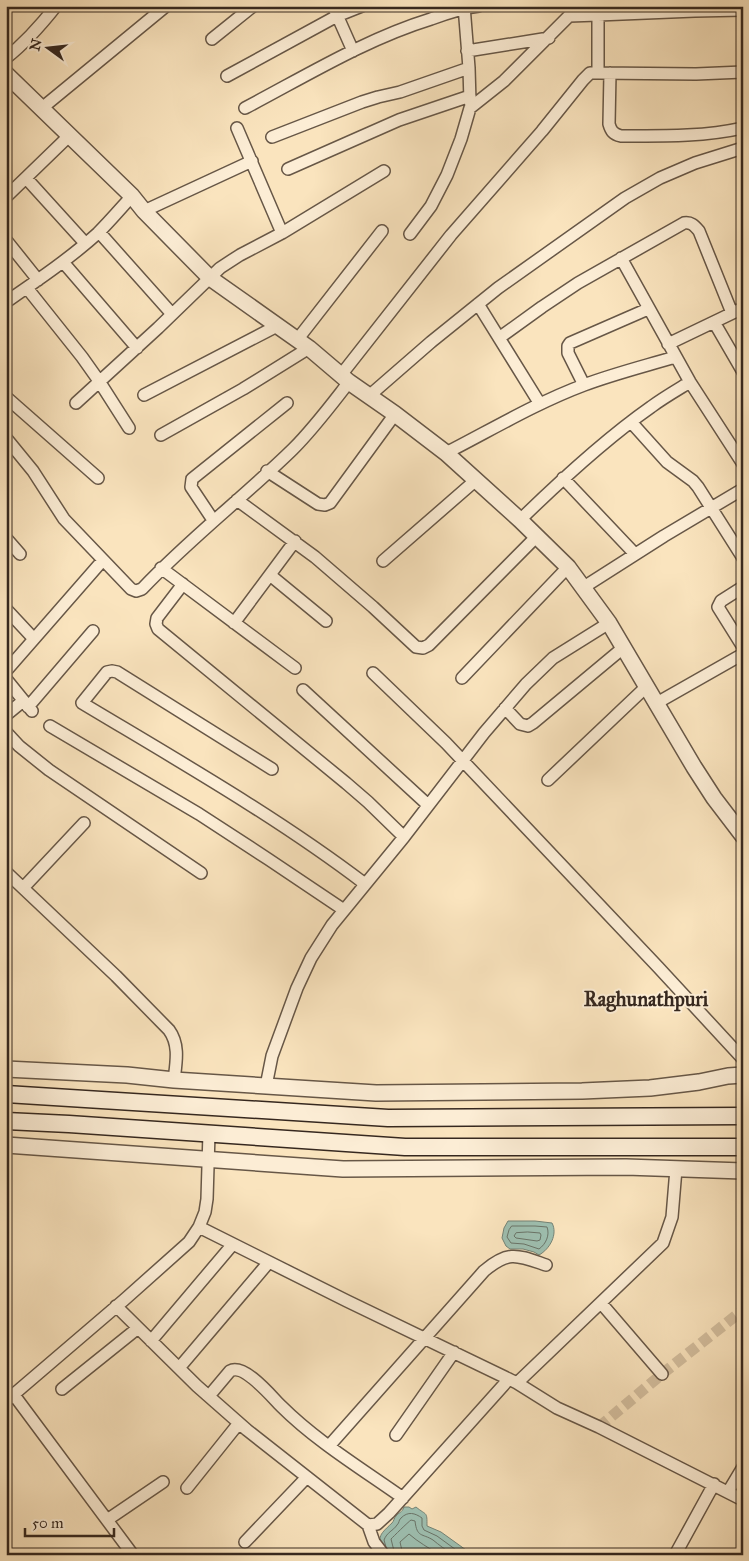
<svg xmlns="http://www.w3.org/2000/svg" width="749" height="1561" font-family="'IM FELL Great Primer',serif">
<rect width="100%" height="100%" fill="#fae4be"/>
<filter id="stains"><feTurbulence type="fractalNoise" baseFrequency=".004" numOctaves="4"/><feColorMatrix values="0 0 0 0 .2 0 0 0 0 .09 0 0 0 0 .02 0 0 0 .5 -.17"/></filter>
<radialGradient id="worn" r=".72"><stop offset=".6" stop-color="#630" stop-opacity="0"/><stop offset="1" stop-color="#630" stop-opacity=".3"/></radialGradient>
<!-- water -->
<path fill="#9ebfb0" stroke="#748376" d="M508,1221H535L552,1223C558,1234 550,1249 539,1255L534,1252L523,1249H510L506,1246L502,1238L504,1228Z
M404,1507H409L412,1509L416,1507C427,1516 427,1511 427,1526L441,1532L473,1555H385C377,1537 378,1536 392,1523C394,1521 394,1518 396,1516C399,1512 402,1513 404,1507Z"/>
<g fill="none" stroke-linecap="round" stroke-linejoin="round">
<!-- shore -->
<path stroke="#6a7468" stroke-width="1" d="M512,1226H535L547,1227C550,1235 546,1244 539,1249L524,1244L511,1243L507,1237L509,1230Z
M528,1232L540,1233L541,1235L540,1240L537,1241L516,1238L514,1236L516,1233Z
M386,1547L384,1540C387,1532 393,1531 397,1525C400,1522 398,1521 401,1518C408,1511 415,1513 422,1518V1526L424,1530L437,1536L463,1555
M395,1555L391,1539C393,1537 408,1522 411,1520L415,1521C417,1538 422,1533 433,1540C439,1545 446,1550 453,1555
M403,1555L400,1542L409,1534C418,1542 429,1548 440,1555"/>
<!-- minor-tunnel -->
<path stroke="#d3be9e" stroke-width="11" stroke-dasharray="11 5.5" stroke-linecap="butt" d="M599,1427L662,1374L743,1310"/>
<defs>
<path id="minor" d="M333,6L353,51
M464,6L469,68L470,102
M598,6V15L695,11L743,10
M212,39L253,6
M467,51L549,38
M6,58C25,43 41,25 56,6
M610,73L609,124C611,131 613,134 621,136C662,136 702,137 743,128
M227,76L337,16L362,6
M42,108L166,6
M245,108C306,76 366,39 431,19C447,13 462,8 479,6
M237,128L282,233
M272,137L362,102L378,97L400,92L469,68
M288,169L399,120L470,96
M26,178L85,243
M6,197L70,135
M144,211L252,161
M99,232L172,314
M410,234L431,206L447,175L461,139L470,108L504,81L569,16L598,15V73L696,74L743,72
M6,240L38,280
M621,258L690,382L743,464
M63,262L137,348
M27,288L82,357L99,381L129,428
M6,302C38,280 69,259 98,233C110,221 121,208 132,196
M478,304L540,404
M714,322L743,372
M499,338L542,307L578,283L684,223C691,222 694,225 699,231L732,313
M297,340L382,231
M668,344L743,308
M341,375L451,235L542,131L583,80L590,73H598
M584,385L568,353V346L570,343L648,309
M144,395L277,326
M369,396L431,342L498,288L625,198L660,178L695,163L743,148
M6,397L98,478
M76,403L158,328L220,268L240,255L282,233L384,171
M631,422L667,462L693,481L698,487L743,558
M161,435L243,389L309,348
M6,438L33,471L64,519L131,589L136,591L142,589C189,539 244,497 293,449C314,428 331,405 349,382
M446,453C491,430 536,403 584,385C613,374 645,366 675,357
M267,471L318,504L325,505L330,503L395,414
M563,478L635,554
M237,500L315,557L373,607L416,647L423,648L429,645L537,536
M213,520L191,487L192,479L287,403
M520,520C561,480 604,440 651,407C663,398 677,390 690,382
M6,538L20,554
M383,561L476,480
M161,568L295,668
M270,575L326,621
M183,584L157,618L156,624L158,629L346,783L368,802L404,837
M584,587L664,536L743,489
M743,587L721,601L718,607L743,647
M6,609L34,639L6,671
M234,623L295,541
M34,639L103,560
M373,673L446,743L658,967L743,1059
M462,678L568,567
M6,679L32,711
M303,690L428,805
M655,704L743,654
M28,707L93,631
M505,708L520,724L528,726L533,723L623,648
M6,715L23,701
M50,726L199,814L268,859L344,910
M6,732L19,746L49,770L201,873
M272,769L117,672L112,671L107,672L82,703C177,760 277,817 365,884
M548,780L646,687
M6,872L116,976L169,1030C180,1045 176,1063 174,1080
M23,888L84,823
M266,1086L272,1056L297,988L311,958L332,925L404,837L484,733L526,684L553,658L609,623
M199,1227L347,1301L517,1383L557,1408L599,1427L743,1500
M601,1303L662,1374
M116,1306L197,1386L247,1430L368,1525L377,1524L389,1513L509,1379
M151,1341L233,1244
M179,1368L269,1262
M517,1383L663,1243L672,1217L676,1169
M62,1389L138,1328
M14,1395L133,1555
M209,1396L230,1371C244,1363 271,1396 281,1406C316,1441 362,1469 403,1498
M6,1401L124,1300L189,1242L199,1227L205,1212L207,1199L209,1133
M396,1435L454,1352
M329,1446L484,1271C509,1250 517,1255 546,1265
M187,1488L239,1423
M728,1492L743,1467
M107,1520L163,1482
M368,1525L374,1542L384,1555
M245,1542L307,1477
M675,1555L714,1484"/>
<path id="tertiary" d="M6,74L132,196L144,211L210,278L309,348L349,382L395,414L446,453L520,520L568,567L609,623L694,767L714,798L743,836
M6,1069L127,1075L174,1080L376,1093L582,1091L650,1088L699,1082L728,1076L743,1075
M6,1145L343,1169L626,1167L743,1171"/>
<path id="secondary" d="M6,1094L388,1118L743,1116
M6,1121L69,1124L405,1147H743"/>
</defs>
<!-- minor casing -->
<use href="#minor" stroke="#675747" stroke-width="14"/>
<!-- tertiary casing -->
<use href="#tertiary" stroke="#675747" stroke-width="18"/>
<!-- secondary casing -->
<use href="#secondary" stroke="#36281f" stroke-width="19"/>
<!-- minor -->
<use href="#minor" stroke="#fcedd5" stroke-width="11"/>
<!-- tertiary -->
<use href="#tertiary" stroke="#fcedd5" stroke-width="15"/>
<!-- secondary -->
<use href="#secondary" stroke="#fcedd5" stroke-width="16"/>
</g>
<g text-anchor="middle" stroke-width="4" stroke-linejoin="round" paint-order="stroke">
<!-- neighbourhood labels -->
<g font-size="20" font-weight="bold" fill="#36281f" stroke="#fcedd5">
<text x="646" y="1006">Raghunathpuri</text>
</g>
</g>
<!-- margin -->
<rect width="749" height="1561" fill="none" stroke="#fae4be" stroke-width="25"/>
<rect x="8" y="8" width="734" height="1546" fill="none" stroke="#36281f" stroke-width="2.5"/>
<rect x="12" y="12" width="724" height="1536" fill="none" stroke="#36281f"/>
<!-- north arrow -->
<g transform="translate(48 48) rotate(285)" stroke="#fcedd5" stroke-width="4" paint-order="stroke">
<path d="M0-4L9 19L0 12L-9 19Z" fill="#36281f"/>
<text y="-8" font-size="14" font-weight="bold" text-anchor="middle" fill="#36281f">N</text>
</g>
<!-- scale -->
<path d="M25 1528v8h89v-8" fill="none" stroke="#36281f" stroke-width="2.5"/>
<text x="32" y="1528" font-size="15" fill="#36281f" stroke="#fcedd5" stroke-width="4" paint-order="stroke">50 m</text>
<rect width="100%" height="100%" filter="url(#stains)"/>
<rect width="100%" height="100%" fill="url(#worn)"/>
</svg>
